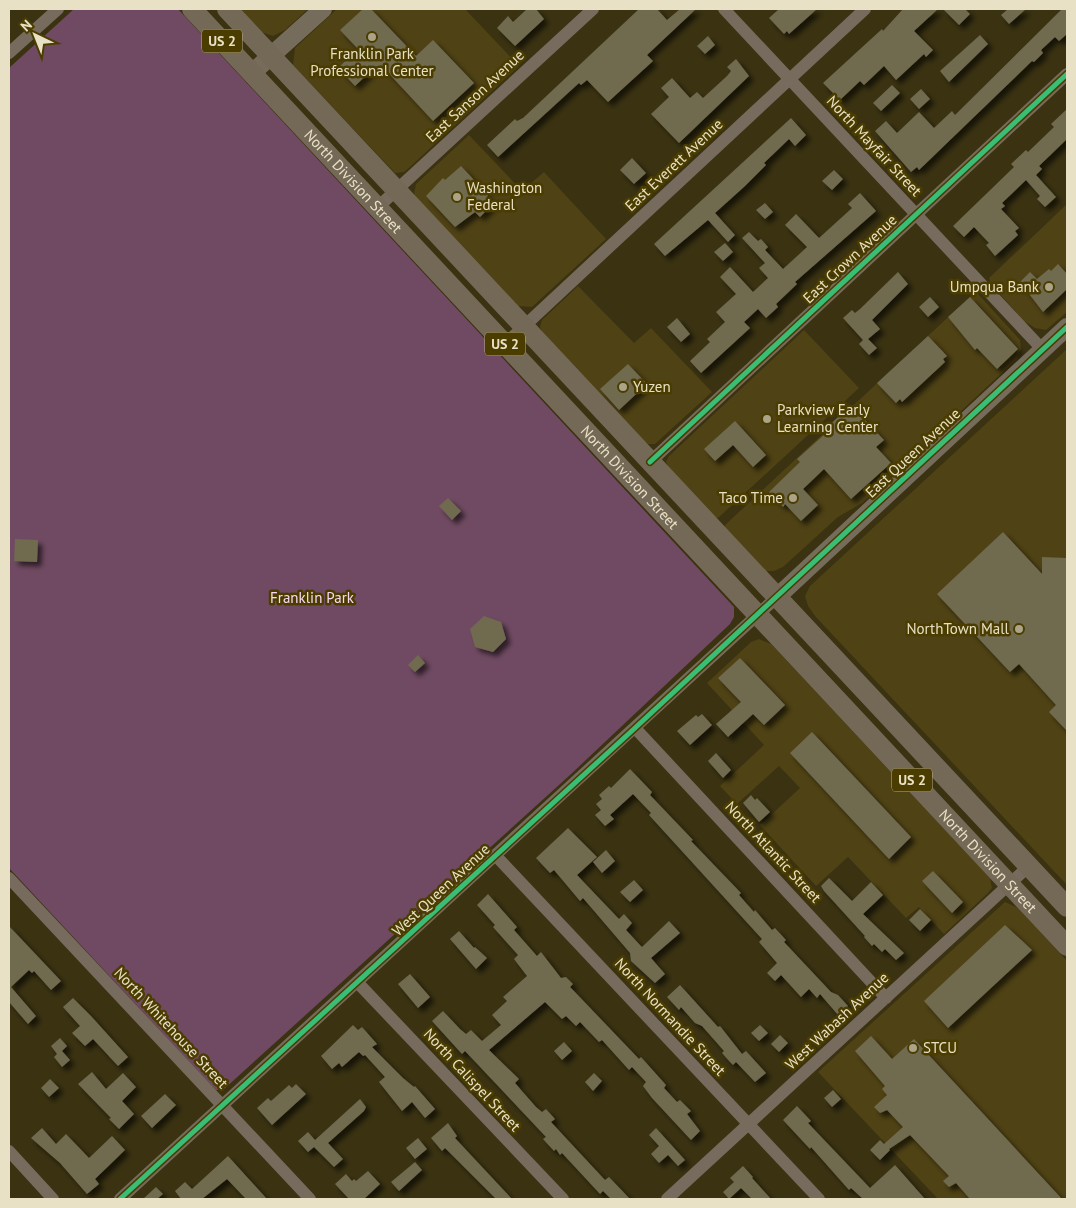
<svg xmlns="http://www.w3.org/2000/svg" width="1076" height="1208" font-family="'PT Sans',sans-serif">
<defs>
<filter id="shadow"><feDropShadow dx="4.5" dy="4.5" stdDeviation="2.5" flood-color="#0009"/></filter>
</defs>
<rect width="100%" height="100%" fill="#3a3211"/>
<!-- built -->
<path fill="#4f4214" d="M239,9H308L285,30L273,36L261,32Z
M337,9H465L519,66L410,167L404,172L395,173L293,65L295,48Z
M469,135L522,191L544,172L606,239L532,307L518,306L416,198L414,193L416,184Z
M1067,204V312L1046,330L1035,328L1024,321L991,284L989,278Z
M578,286L634,343L651,328L712,392L655,444H648L644,441L543,334L540,327L542,320Z
M974,293L978,294L1020,340L1021,349L1017,359L862,503L838,517L783,567L774,571H766L725,528V525Z
M804,330L859,388L718,518L715,517L669,468L666,462L669,456Z
M1067,349V885L815,616L808,606L805,596L810,586Z
M759,639L771,644L990,878L992,888L988,893L944,934L919,907L906,918L848,857L816,886L760,825L800,788L779,766L737,804L720,786L764,745L707,683L751,642Z
M1005,902L1018,908L1067,961V1199H938L818,1072Z"/>
<!-- green -->
<path fill="#704a62" d="M74,9H178L734,607V617L730,624L570,775L223,1090H216L211,1085L9,868V68Z"/>
<!-- building -->
<path fill="#706a50" filter="url(#shadow)" d="M363,9H371L416,56L433,40L474,83L433,121L381,65L377,69L375,67L355,86L338,68L358,49L340,30Z
M527,9H536L544,19L515,46L497,28L508,16L513,22Z
M639,9H657L667,20L680,9H696L647,55L653,61L608,102L587,80L581,85L579,83L498,157L487,145L515,119L517,121L523,118Z
M779,9H817L789,34L787,31L784,34L769,18Z
M903,9H938L914,31L933,50L926,57L924,54L896,80L884,66L864,85L860,81L840,100L823,83L882,29L883,31Z
M943,9H965L970,14L959,25Z
M1008,9H1026L1009,24L1001,15Z
M1062,9H1067V34L1059,41L1055,37L1041,50L1043,53L1034,62L1032,61L919,170L917,167L911,172L875,131L886,121L897,133L919,112L934,128L952,111L955,115Z
M980,35L988,44L949,82L940,71Z
M708,36L715,45L705,54L697,46Z
M736,59L749,76L679,143L651,114L669,97L661,88L672,78L690,98L697,92L703,98L727,76L731,71L727,67Z
M892,85L900,93L881,111L873,103Z
M921,89L930,99L919,109L910,99Z
M1067,109V139L1039,166L1042,169L1036,175L1056,197L1045,207L1037,199L1040,196L1026,180L1002,203L1005,206L1001,209L1019,228L1015,231L1018,235L995,256L986,245L989,243L974,227L964,237L953,226L1014,167L1011,164L1026,150L1028,152L1054,127L1051,124Z
M791,118L806,135L795,146L789,139L764,163L766,165L745,186L715,213L735,235L728,242L708,220L665,256L654,244Z
M632,158L646,173L634,184L620,170Z
M461,166L488,195L487,197L493,204L480,217L475,212L455,227L426,196L443,178L445,180Z
M834,170L843,179L832,190L822,181Z
M860,193L876,211L795,282L797,284L776,304L778,307L766,318L758,309L744,322L750,328L701,373L690,361L710,342L707,339L725,322L716,312L736,294L720,277L730,267L753,292L768,278L759,268L765,263L742,238L749,232L758,241L761,239L768,247L765,250L783,269L807,247L785,225L796,214L819,238L852,208L848,204Z
M765,203L773,212L765,219L756,210Z
M725,243L733,252L723,261L714,252Z
M1058,264L1067,274V289L1043,312L1020,282L1030,272L1037,279L1049,269L1051,271Z
M898,272L908,284L872,320L880,329L868,339L877,348L869,355L859,344L863,340L843,318L852,310L855,313L860,309Z
M930,297L939,307L928,317L919,307Z
M970,297L1018,349L997,369L977,348L975,350L948,317Z
M677,318L690,334L681,342L667,327Z
M928,336L947,356L943,359L945,362L902,402L900,399L896,403L877,383Z
M628,364L647,384L619,410L600,389Z
M851,405L884,440L876,447L891,463L851,499L824,469L803,489L818,505L801,521L785,504L783,507L769,492L800,462L797,459L826,433L824,430Z
M735,421L766,455L753,467L733,445L715,461L704,449Z
M448,498L461,511L452,520L439,506Z
M1003,532L1042,574V557L1067,558V731L1049,712L1056,705L1019,664L1010,672L937,594Z
M15,539L38,540L37,562L14,561Z
M484,616L501,622L506,639L493,652L475,647L470,629Z
M418,655L425,663L415,672L408,665Z
M740,658L785,705L764,725L753,714L728,737L716,724L741,702L718,678Z
M702,714L712,725L690,745L677,731L696,715L698,717Z
M812,732L911,837L889,859L790,753Z
M716,753L731,770L723,778L708,761Z
M630,769L652,792L650,795L693,840L691,841L741,893L739,895L754,912L755,910L772,930L775,928L786,940L784,942L831,992L838,995L848,1006L838,1015L820,994L817,998L809,989L801,997L781,975L775,981L767,973L777,963L759,942L762,939L649,815L651,813L633,794L610,815L614,819L605,826L595,815L601,810L596,804L602,799L599,795L609,786L611,788Z
M751,795L755,800L757,798L770,812L759,822L743,803Z
M568,828L597,857L577,875L619,919L624,914L632,923L626,930L640,945L642,947L669,921L680,933L651,958L665,974L655,983L631,961L630,953L583,898L580,901L554,870L550,873L536,858Z
M606,850L615,861L602,873L593,862Z
M933,871L963,902L952,913L922,881Z
M829,878L852,901L871,882L883,895L863,914L904,953L896,960L885,949L882,952L874,944L872,946L864,937L865,936L824,891L821,886Z
M634,880L643,890L630,902L620,892Z
M488,894L517,927L514,930L537,956L541,952L561,978L566,977L573,984L570,987L574,991L639,1059L641,1057L666,1085L664,1088L677,1102L680,1100L691,1111L687,1114L700,1131L691,1140L652,1098L643,1086L646,1082L632,1067L629,1070L602,1040L599,1042L580,1022L576,1026L566,1016L562,1019L545,1002L489,1050L519,1079L515,1083L536,1107L542,1112L546,1109L555,1119L551,1122L591,1165L605,1180L609,1177L630,1199H611L603,1191L600,1194L562,1153L560,1155L556,1149L554,1151L543,1139L546,1137L465,1051L462,1054L432,1021L443,1011L460,1029L466,1034L471,1030L482,1041L501,1025L492,1015L507,1001L503,997L527,976L514,959L518,955L493,927L495,925L477,905Z
M920,909L931,920L920,931L909,920Z
M1005,925L1032,950L948,1028L924,1001Z
M9,926L61,981L51,990L34,971L32,973L29,970L11,987L36,1016L28,1024L9,1002Z
M459,931L474,948L475,947L487,958L476,969L450,939Z
M410,974L430,997L418,1008L398,984Z
M680,985L718,1027L720,1026L742,1054L746,1051L766,1073L755,1082L736,1062L733,1065L730,1062L722,1053L724,1051L702,1026L695,1023L681,1007L679,1010L667,997Z
M73,998L91,1016L128,1057L118,1066L93,1039L85,1046L72,1033L80,1026L63,1007Z
M353,1025L358,1030L362,1027L377,1044L372,1047L403,1078L414,1087L415,1086L435,1109L425,1118L412,1102L402,1111L379,1082L385,1077L365,1055L363,1056L359,1052L342,1067L339,1063L332,1069L321,1056Z
M760,1025L768,1033L759,1041L751,1033Z
M780,1035L788,1043L779,1052L771,1044Z
M871,1036L892,1059L914,1039L1062,1199H970L956,1183L949,1187L943,1181L949,1176L910,1135L889,1149L890,1150L880,1160L870,1150L880,1140L884,1144L903,1127L887,1110L880,1113L874,1107L887,1095L882,1089L885,1086L855,1051Z
M60,1038L67,1046L62,1051L70,1060L62,1067L54,1057L57,1054L51,1046Z
M564,1042L572,1051L562,1060L554,1051Z
M92,1072L106,1089L123,1073L136,1087L122,1101L134,1114L119,1129L109,1119L111,1118L78,1084Z
M594,1073L602,1081L593,1091L585,1082Z
M50,1079L59,1088L49,1097L41,1088Z
M296,1084L306,1094L272,1125L257,1108L268,1098L271,1101L289,1085L292,1088Z
M833,1090L841,1099L832,1107L824,1098Z
M165,1094L176,1105L152,1128L141,1116Z
M360,1099L366,1107L364,1111L328,1143L343,1159L334,1167L314,1147L308,1152L298,1141L308,1132L315,1140Z
M797,1106L811,1121L808,1123L870,1188L895,1165L925,1199H863L851,1188L849,1190L811,1147L810,1149L783,1120Z
M448,1123L457,1136L455,1138L512,1199H496L445,1148L442,1151L431,1138Z
M42,1128L56,1144L66,1134L89,1158L112,1136L125,1150L95,1179L99,1184L87,1194L60,1163L31,1138Z
M656,1128L685,1160L678,1166L668,1155L659,1163L651,1154L659,1146L649,1135Z
M418,1138L427,1149L415,1159L406,1148Z
M228,1156L267,1199H246L227,1179L202,1199H181L175,1191L185,1182L192,1189Z
M415,1162L422,1170L399,1191L391,1182Z
M743,1166L753,1177L752,1178L771,1199H752L741,1188L729,1199L723,1192L734,1182L730,1178Z
M368,1171L380,1184L364,1199H349L335,1184L346,1174L352,1181L354,1179L356,1181Z
M156,1187L163,1194L157,1199H143Z"/>
<g fill="none" stroke-linecap="round" stroke-linejoin="round">
<!-- street -->
<path stroke="#766b5d" stroke-width="12" d="M724,9L1043,350
M9,53L58,9
M378,207L593,9
M505,344L865,9
M650,462L1067,74
M635,728L886,998
M496,856L819,1199
M9,878L310,1199
M358,983L563,1199
M9,1151L53,1199
M120,1199L777,597
M667,1199L1029,866"/>
<!-- secondary -->
<path stroke="#766c5b" stroke-width="18" d="M252,73L323,9
M777,597L1067,327"/>
<!-- primary -->
<g stroke="#746957" stroke-width="20">
<path id="s1" d="M192,9L1067,946"/>
<path d="M227,9L1067,907"/>
</g>
<defs>
<path id="cycleway" d="M650,462L1067,74
M120,1199L635,728L1067,327"/>
</defs>
<!-- cycleway casing -->
<use href="#cycleway" stroke="#4b3d00" stroke-width="8"/>
<!-- cycleway -->
<use href="#cycleway" stroke="#3abd76" stroke-width="5"/>
</g>
<!-- markers -->
<g fill="#aca486" stroke="#4b3d00" stroke-width="2">
<circle cx="372" cy="37" r="5"/>
<circle cx="457" cy="197" r="5"/>
<circle cx="1049" cy="287" r="5"/>
<circle cx="623" cy="387" r="5"/>
<circle cx="767" cy="419" r="5"/>
<circle cx="793" cy="498" r="5"/>
<circle cx="1019" cy="629" r="5"/>
<circle cx="913" cy="1048" r="5"/>
</g>
<g text-anchor="middle" stroke-width="5" stroke-linejoin="round" paint-order="stroke">
<!-- shield labels -->
<g fill="#4b3d00" stroke="#bab08a" stroke-width="1">
<rect x="202" y="29.5" width="40" height="23" rx="4"/>
<rect x="485" y="332.5" width="40" height="23" rx="4"/>
<rect x="892" y="768.5" width="40" height="23" rx="4"/>
</g>
<g font-size="14" font-weight="bold" fill="#e9e1c5">
<text x="222" y="46">US 2</text>
<text x="505" y="349">US 2</text>
<text x="912" y="785">US 2</text>
</g>
<!-- poi labels -->
<g font-size="15" fill="#e9e1c5" stroke="#4b3d00" text-anchor="start">
<text x="372" y="59" text-anchor="middle">Franklin Park<tspan x="372" dy="17">Professional Center</tspan></text>
<text x="467" y="193">Washington<tspan x="467" dy="17">Federal</tspan></text>
<text x="1039" y="292" text-anchor="end">Umpqua Bank</text>
<text x="633" y="392">Yuzen</text>
<text x="777" y="415">Parkview Early<tspan x="777" dy="17">Learning Center</tspan></text>
<text x="783" y="503" text-anchor="end">Taco Time</text>
<text x="1009" y="634" text-anchor="end">NorthTown Mall</text>
<text x="923" y="1053">STCU</text>
</g>
<!-- street labels -->
<g font-size="15" fill="#e9e1c5" stroke="#4b3d00">
<text transform="translate(475 96) rotate(-43)" y="5">East Sanson Avenue</text>
<text transform="translate(874 146) rotate(47)" y="5">North Mayfair Street</text>
<text transform="translate(674 165) rotate(-43)" y="5">East Everett Avenue</text>
<text dy="5" stroke="none"><textPath href="#s1" startOffset="236">North Division Street</textPath></text>
<text transform="translate(850 259) rotate(-43)" y="5">East Crown Avenue</text>
<text transform="translate(913 453) rotate(-43)" y="5">East Queen Avenue</text>
<text dy="5" stroke="none"><textPath href="#s1" startOffset="641">North Division Street</textPath></text>
<text transform="translate(773 852) rotate(47)" y="5">North Atlantic Street</text>
<text dy="5" stroke="none"><textPath href="#s1" startOffset="1166">North Division Street</textPath></text>
<text transform="translate(441 890) rotate(-43)" y="5">West Queen Avenue</text>
<text transform="translate(670 1017) rotate(47)" y="5">North Normandie Street</text>
<text transform="translate(837 1021) rotate(-43)" y="5">West Wabash Avenue</text>
<text transform="translate(171 1028) rotate(47)" y="5">North Whitehouse Street</text>
<text transform="translate(472 1080) rotate(47)" y="5">North Calispel Street</text>
</g>
<!-- park labels -->
<g font-size="15" fill="#f9d9f2" stroke="#4b3d00">
<text x="312" y="603">Franklin Park</text>
</g>
</g>
<!-- border -->
<rect width="1076" height="1208" fill="none" stroke="#e9e1c5" stroke-width="20"/>
<!-- north arrow -->
<g transform="translate(35 35) rotate(317)" stroke="#4b3d00" stroke-width="4" paint-order="stroke">
<path d="M0-4L9 19L0 12L-9 19Z" fill="#e9e1c5"/>
<text y="-8" font-size="14" font-weight="bold" text-anchor="middle" fill="#e9e1c5">N</text>
</g>
</svg>
